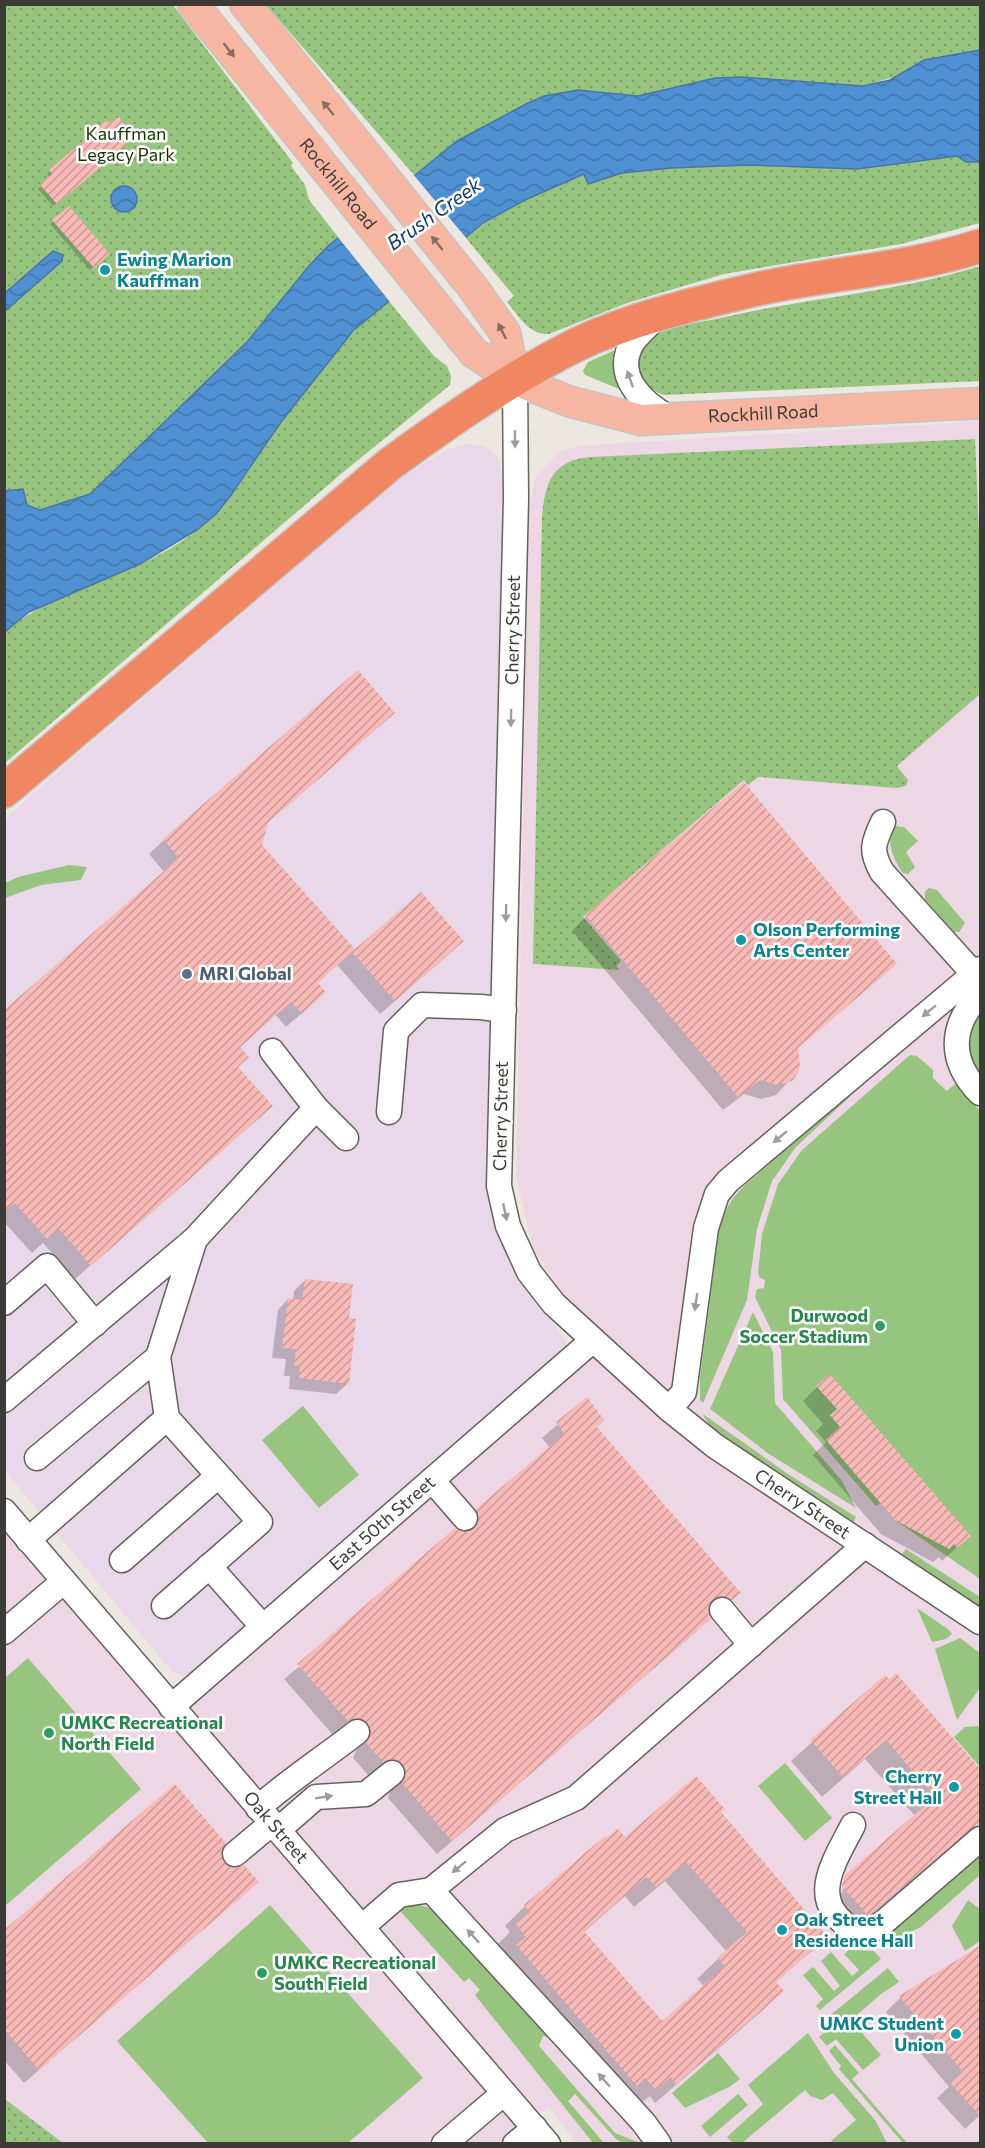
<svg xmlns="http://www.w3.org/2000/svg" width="985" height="2148" font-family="Commissioner,sans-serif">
<defs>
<pattern id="park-dots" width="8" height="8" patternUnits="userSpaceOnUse" patternTransform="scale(1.5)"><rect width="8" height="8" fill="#97c580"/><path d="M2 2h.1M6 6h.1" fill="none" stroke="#7ca16a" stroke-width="1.8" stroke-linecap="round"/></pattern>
<pattern id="water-waves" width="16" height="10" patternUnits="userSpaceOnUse" patternTransform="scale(1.5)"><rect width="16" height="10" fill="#4f90d2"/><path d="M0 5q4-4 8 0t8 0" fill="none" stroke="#4377ab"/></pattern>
<pattern id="building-hatch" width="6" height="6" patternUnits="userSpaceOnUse" patternTransform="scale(1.5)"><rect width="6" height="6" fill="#f8bab7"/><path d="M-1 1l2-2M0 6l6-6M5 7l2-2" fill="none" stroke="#ca9896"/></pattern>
</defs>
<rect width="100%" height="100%" fill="#ece7e1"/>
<!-- commercial -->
<path fill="#e9d8e9" d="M469,444L484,446L496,455L502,470L504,509L486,1177L490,1208L513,1269L529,1293L567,1342L564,1352L194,1671L182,1676L173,1672L164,1662L5,1471V819L66,764L405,475L446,450Z"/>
<!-- education -->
<path fill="#edd7e4" d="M980,407V2143H577L548,2107L506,2143H63L5,2099L4,1530L171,1707L593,1340L533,1249L516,1175L529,508L536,476L559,452L577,446L954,423Z"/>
<!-- green -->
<path fill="#97c580" d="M613,351H617L621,385L619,389L585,375L583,371L588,362Z
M895,826L904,827L918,841L906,852L915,867L908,874L903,873C894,861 884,839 895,826Z
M69,865L87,867L81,880L41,885L5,898V883L18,877Z
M929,888L937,890L965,923L959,932H954L925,899V892Z
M980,1004V1082C957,1050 965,1036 980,1004Z
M910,1055L917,1056L933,1070V1078L947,1091L956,1083L980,1111V1579L895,1520L881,1503L876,1506L783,1399L781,1350L755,1297L757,1289L764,1288L765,1280L760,1278L758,1273L762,1234L778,1184L802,1150Z
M887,1062L796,1147L772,1181L757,1229L747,1300L703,1403L700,1400V1378L719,1230C725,1210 731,1198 746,1184Z
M753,1312L773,1352L775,1403L842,1481L856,1508L769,1454L710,1409Z
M303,1406L359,1475L319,1508L262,1440Z
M703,1414L788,1474L856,1517L853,1523C824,1506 711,1441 703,1414Z
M906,1549L980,1597V1607L902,1554Z
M917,1608L948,1629L952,1634L946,1639L932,1642Z
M960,1638L980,1653V1688L957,1720L935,1649Z
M28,1658L141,1789L5,1906V1678Z
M980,1726V1767L954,1737L965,1727Z
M785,1763L832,1818L805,1841L758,1786Z
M980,1853V1875L921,1927L895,1939L889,1932Z
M968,1900L980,1909V1941L965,1951L952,1926Z
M415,1904L434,1909L554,2039L543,2036L539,2046L615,2133L640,2143H623L616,2139L575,2094L568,2101L604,2143H593L475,1995L480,1990L469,1978L464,1982L401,1912L403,1905Z
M270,1905L423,2078L348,2143H208L117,2041Z
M849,1950L874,1951L881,1959L820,2010L816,2006L823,1999L803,1975L813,1967L834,1991L840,1986L821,1961L831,1952L852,1976L859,1970L844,1954Z
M888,1968L899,1982L881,1994L851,2020L881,2055L863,2070L836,2039L827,2046L819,2037L834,2024L828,2017Z
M808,2033L834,2073L875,2120L887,2143H833L831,2141L856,2120L833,2093L822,2100L810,2096L805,2090L742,2143H733L727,2137L763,2104L748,2085Z
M835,2045L859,2073L852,2079L907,2143H903L839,2069L841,2066L829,2051Z
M718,2053L740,2079L729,2087L685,2108L672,2093Z
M738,2094L748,2105L710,2137L701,2126Z"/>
<!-- park -->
<path fill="url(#park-dots)" d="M4,5H173L293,163L291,166L305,185L309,200L339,238L308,267L247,342L90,494L40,510L27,505L23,489L5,491Z
M266,5H980V52L863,86L741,77L638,96L594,91L545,96L457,141L414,175Z
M957,156L966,162H980V223L901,244L724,274L627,303L549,334C529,335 519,316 507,302L514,296L465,237C501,209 543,191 585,174L589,183L622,173L671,168L748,165L857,169Z
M980,266V381L664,395C653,391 642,384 639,371C636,360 640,346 650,338C667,326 696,323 716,319C803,298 895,293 980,266Z
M388,300L434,356L447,366L451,376L450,385L341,474L5,763V632C61,583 144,577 200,527C234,498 254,459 280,423C311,379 346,335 388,300Z
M975,439L979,532L980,694L897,766L908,780L906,786L896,788L758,777L748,785L744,780L583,917L621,961L616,966L620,970L533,964L542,517C545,483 552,460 591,457Z
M4,2099H5L63,2143H5Z"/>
<!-- water -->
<path fill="url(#water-waves)" stroke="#4a76a4" stroke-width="1.5" d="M980,50V162H966L957,156L857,169L748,165L671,168L622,173L588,184L584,174L525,200L483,223L353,331L281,422L231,495L216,514L197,530L140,564L29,612L5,632L4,491L23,489L27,505L40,510L90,494L247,342L308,267L328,246L457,141L526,104L544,96L578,90L638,96L715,78L741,77L863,86L890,80L924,60Z
M111 199a13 13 0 1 1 26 0a13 13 0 1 1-26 0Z
M53,251L63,255L62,261L5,311V293Z"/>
<!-- pier -->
<path fill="#ece7e1" d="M412,173L467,239L390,302L337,236Z"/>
<!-- shadow -->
<path fill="#0003" fill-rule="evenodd" d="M120,140L121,148L53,206L38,189L50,178L47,174L50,171Z
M68,208L108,254L90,270L50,224Z
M357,672L266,825L261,845L355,951L447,956L380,1014L337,965L316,984L309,1007L286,1027L276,1015L239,1048L237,1068L256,1120L75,1279L43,1243L32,1253L4,1222V1012L165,873L149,854L164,840Z
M586,916L895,964L796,1049L790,1080L776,1095L761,1099L744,1094L723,1110L572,931Z
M305,1280L347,1320V1384L336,1394L289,1389L290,1376H284L286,1359L272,1358L278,1310L288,1299L293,1300L294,1291Z
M817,1387L969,1536L942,1561L939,1557L933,1562L881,1534L813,1455L826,1442L816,1431L823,1424L803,1401Z
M587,1399L595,1427L739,1593L717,1614L705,1610L695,1633L437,1854L388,1798L392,1787L375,1773L368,1775L353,1758L358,1746L340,1731L333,1735L284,1679L464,1533L463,1525L477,1510L550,1448L542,1438Z
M885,1677L980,1773V1823L847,1935L825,1897L842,1880L839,1893H842L846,1877L915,1816L865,1759L822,1797L791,1761Z
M719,1813L826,1937L775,1983L782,1991L762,2011L655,2103L650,2096L634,2109L496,1946L510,1932L505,1926L525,1906L625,1839ZM665,1881L726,1951L697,1979L704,1986L662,2023L583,1933L625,1896L634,1907Z
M219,1856L223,1865L257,1882L24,2083L4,2060V1932Z
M980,1946V2115L965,2129L937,2098L949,2087L886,2012L900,1998Z"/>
<!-- building -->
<path fill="url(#building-hatch)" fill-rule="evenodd" d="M119,117L131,132L122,140L126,145L57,204L40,185L52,174L49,170L106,121L108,123Z
M69,206L110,254L94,268L52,220Z
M358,670L395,713L268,823L262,845L355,949L421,892L464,941L395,1001L352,952L318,983L326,992L302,1014L291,1002L240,1047L249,1057L238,1067L273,1106L91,1266L59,1229L47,1239L15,1203L4,1212V1010L179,858L163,839Z
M744,782L897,964L798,1048L800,1066L798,1073L792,1081L777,1085L760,1080L738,1097L585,915Z
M305,1279L353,1284L349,1318L356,1319L349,1384L299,1378L300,1366L294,1365L296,1349L282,1348L288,1298L302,1300Z
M830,1374L971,1536L957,1548L954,1544L949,1549L895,1520L826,1440L840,1427L830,1415L837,1409L816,1386Z
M587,1397L604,1420L597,1427L741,1593L732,1600L720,1596L713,1599L708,1612L711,1619L452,1841L402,1783L406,1771L403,1764L390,1759L383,1762L366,1743L371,1731L368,1723L356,1718L348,1721L297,1664L455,1528L467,1532L475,1528L479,1522L476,1509L564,1434L556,1422Z
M896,1673L981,1770V1822L868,1916L842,1886L845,1875L935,1797L886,1740L843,1777L810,1740L885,1675L889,1679Z
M696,1776L725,1809L721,1812L828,1937L776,1982L784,1991L676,2084L671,2077L656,2090L645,2078L637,2086L516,1945L526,1937L516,1924L530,1912L524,1905L605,1836L606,1838L618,1829L625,1837ZM686,1862L747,1932L717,1958L725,1966L662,2021L584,1931L646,1877L656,1887Z
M175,1784L226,1843L221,1856L225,1864L237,1868L244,1865L259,1882L39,2070L4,2029V1930Z
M981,1945V2117L950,2083L963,2072L899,1996Z"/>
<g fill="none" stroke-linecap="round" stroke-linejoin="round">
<defs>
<g id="minor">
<path d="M657,316C650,324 641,332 634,340C611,374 642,403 670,418"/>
<path id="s1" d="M515,380L516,499L499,1186L508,1226L529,1272L554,1304L669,1409L715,1446L980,1622"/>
<path d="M883,822C873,844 870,851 882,872L974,974L980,989"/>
<path d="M980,994C949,1027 949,1061 980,1093"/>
<path d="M316,1108L346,1138"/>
<path d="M389,1112L396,1031L422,1005L481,1007L504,1010"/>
<path d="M4,1303L47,1266L95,1324"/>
<path d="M4,1400L195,1239L316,1108L272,1051"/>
<path d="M669,1409L684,1392L706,1228L717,1194L728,1181L980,969"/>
<path d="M167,1418L158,1357L195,1239"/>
<path d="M37,1458L158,1357"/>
<path d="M432,1480L465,1518"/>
<path id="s2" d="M4,1511L548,2144"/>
<path d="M28,1540L167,1418L260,1522L164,1606"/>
<path d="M122,1560L218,1476"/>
<path d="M209,1566L263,1627"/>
<path d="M722,1610L751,1645"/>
<path d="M4,1632L64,1581"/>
<path id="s3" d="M171,1707L593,1340"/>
<path d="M258,1808C289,1780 324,1758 357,1732"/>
<path d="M853,1825C832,1866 805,1903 858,1933H867L884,1922L980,1839"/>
<path d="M278,1830L316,1797L366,1794L392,1773"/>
<path d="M235,1854L272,1823"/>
<path d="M431,1890L644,2123L659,2144"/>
<path d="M362,1927L399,1895L431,1890L505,1830L576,1798L865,1545"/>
<path d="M444,2144L504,2093"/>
<path d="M515,2144L535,2128"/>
</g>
<g id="major">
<path id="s4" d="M193,4L474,353L515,380L571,402L641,420L980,403"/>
<path d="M245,4L474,289L505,333L515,380"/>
</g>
<path id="highway" d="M4,791L390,464C449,421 509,379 574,346C629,319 694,304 753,290C828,273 906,270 980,246"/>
</defs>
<!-- minor casing -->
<use href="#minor" stroke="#66615c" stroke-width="27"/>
<!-- major casing -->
<use href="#major" stroke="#c5c4c3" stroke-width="33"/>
<!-- highway casing -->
<use href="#highway" stroke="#c5c4c3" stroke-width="36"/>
<!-- minor -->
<use href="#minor" stroke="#fff" stroke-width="24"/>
<!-- major -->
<use href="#major" stroke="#f7b6a1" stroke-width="30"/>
<!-- highway -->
<use href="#highway" stroke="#f18662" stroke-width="33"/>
</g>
<!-- one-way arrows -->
<defs><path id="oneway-solid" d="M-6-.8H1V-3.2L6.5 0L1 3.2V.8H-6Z" transform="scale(1.5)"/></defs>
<g fill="#876c62">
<use href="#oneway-solid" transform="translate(229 50) rotate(52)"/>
<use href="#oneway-solid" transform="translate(328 108) rotate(-129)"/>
<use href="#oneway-solid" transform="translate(437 243) rotate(-129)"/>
<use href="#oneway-solid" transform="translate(502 331) rotate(-117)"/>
</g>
<g fill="#9e9d9c">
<use href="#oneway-solid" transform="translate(630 379) rotate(-110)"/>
<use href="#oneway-solid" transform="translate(515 439) rotate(89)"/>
<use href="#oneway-solid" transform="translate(511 718) rotate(91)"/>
<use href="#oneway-solid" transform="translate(506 913) rotate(91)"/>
<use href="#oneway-solid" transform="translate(929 1011) rotate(141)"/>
<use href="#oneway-solid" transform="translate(780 1137) rotate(140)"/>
<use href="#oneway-solid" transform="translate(505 1212) rotate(78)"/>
<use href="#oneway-solid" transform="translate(696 1302) rotate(98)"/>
<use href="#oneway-solid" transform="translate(324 1797) rotate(-9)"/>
<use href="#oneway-solid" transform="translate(459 1867) rotate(141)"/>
<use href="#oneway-solid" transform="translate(473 1936) rotate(-132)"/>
<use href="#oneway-solid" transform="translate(604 2080) rotate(-132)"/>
</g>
<!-- markers -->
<g fill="#0f9aa8" stroke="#fff" stroke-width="2">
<circle cx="105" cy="270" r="6"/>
<circle cx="741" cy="940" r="6"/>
<circle cx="954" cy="1787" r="6"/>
<circle cx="782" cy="1930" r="6"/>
<circle cx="956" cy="2034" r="6"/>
</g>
<circle fill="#5c6f8a" stroke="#fff" stroke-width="2" cx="187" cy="974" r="6"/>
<g fill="#2e9e5b" stroke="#fff" stroke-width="2">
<circle cx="880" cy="1326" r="6"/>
<circle cx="49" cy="1733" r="6"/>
<circle cx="262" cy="1973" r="6"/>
</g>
<g text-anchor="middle" stroke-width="5" stroke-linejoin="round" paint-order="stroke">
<!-- park labels -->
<g font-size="18" fill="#153500" stroke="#fff">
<text x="126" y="140">Kauffman<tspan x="126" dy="21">Legacy Park</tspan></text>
</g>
<!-- street labels -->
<g font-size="18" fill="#3d3b38" stroke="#fff">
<text dy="6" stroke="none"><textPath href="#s4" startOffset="231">Rockhill Road</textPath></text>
<text dy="6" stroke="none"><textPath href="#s4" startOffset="752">Rockhill Road</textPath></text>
<text transform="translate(513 630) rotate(-89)" y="6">Cherry Street</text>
<text transform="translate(501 1116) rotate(-89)" y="6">Cherry Street</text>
<text dy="6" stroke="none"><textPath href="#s1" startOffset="1258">Cherry Street</textPath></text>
<text dy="6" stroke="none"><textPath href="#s3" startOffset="280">East 50th Street</textPath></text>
<text dy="6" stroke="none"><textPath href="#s2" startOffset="417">Oak Street</textPath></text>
</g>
<!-- culture labels -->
<g font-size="18" font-weight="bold" fill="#0d838f" stroke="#fff" text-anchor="start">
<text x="117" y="266">Ewing Marion<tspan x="117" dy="21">Kauffman</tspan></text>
<text x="753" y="936">Olson Performing<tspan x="753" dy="21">Arts Center</tspan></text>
<text x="942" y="1783" text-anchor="end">Cherry<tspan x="942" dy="21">Street Hall</tspan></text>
<text x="794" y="1926">Oak Street<tspan x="794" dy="21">Residence Hall</tspan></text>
<text x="944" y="2030" text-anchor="end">UMKC Student<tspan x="944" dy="21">Union</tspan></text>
</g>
<!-- service labels -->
<g font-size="18" font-weight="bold" fill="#4e5e75" stroke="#fff" text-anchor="start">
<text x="199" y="980">MRI Global</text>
</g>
<!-- leisure labels -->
<g font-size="18" font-weight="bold" fill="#27864d" stroke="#fff" text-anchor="start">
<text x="868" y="1322" text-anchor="end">Durwood<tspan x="868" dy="21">Soccer Stadium</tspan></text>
<text x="61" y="1729">UMKC Recreational<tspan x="61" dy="21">North Field</tspan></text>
<text x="274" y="1969">UMKC Recreational<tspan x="274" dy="21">South Field</tspan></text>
</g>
<!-- water labels -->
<g font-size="20" font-style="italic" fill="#0f3e6a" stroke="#fff">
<text transform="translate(434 214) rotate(-35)" y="7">Brush Creek</text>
</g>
</g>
<!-- border -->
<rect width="985" height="2148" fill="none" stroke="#3d3b38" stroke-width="12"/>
</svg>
